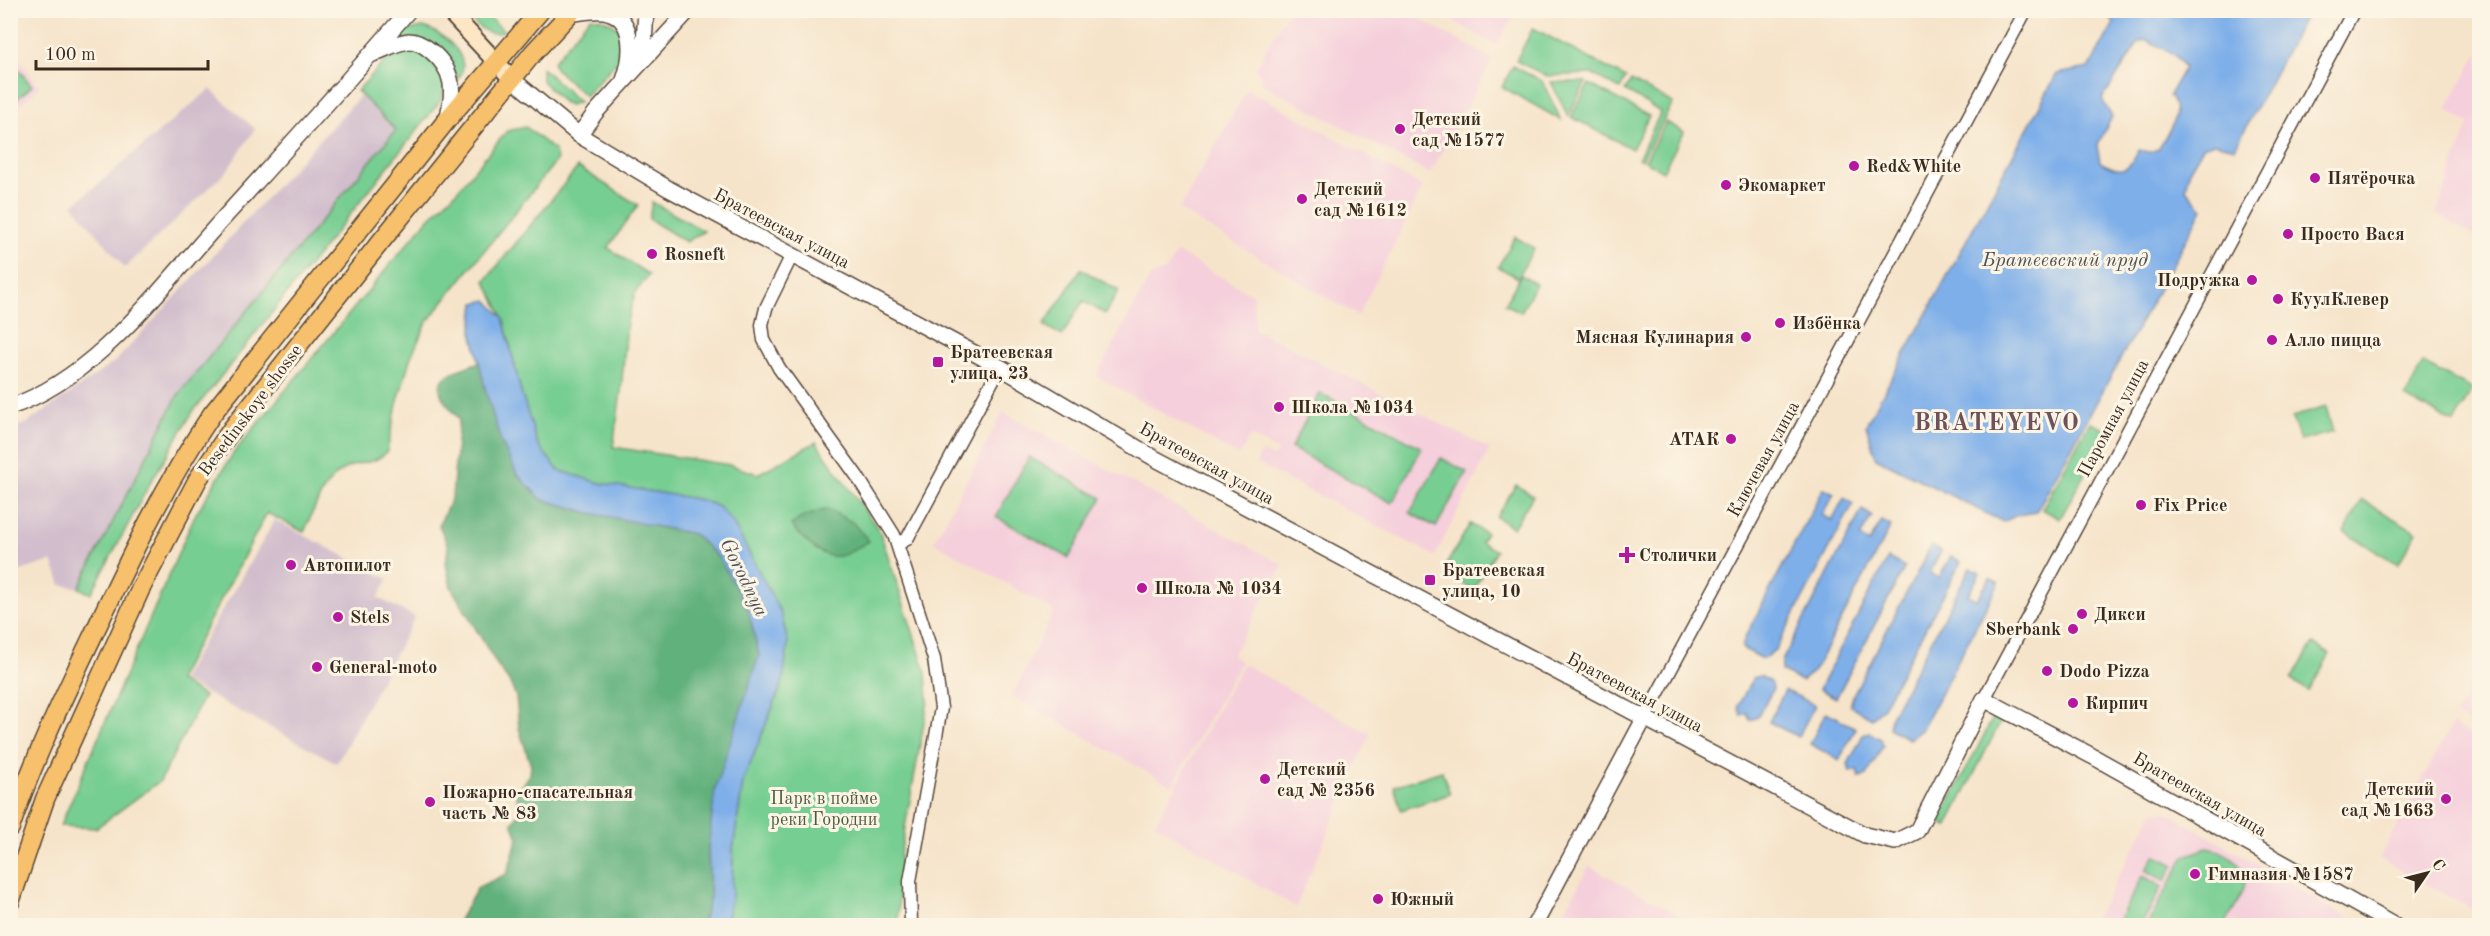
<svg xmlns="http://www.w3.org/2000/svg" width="2490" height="936" font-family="'Old Standard TT',serif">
<rect width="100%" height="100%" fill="#fcf5e5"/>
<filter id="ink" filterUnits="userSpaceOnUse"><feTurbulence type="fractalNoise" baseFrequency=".0167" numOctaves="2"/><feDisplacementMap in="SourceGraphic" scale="12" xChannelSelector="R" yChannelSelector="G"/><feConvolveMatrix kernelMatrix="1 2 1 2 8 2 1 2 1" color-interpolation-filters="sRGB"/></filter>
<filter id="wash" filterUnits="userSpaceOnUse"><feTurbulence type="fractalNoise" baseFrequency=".008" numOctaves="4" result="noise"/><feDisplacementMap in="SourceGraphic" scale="24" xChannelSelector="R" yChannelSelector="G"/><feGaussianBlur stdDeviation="1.35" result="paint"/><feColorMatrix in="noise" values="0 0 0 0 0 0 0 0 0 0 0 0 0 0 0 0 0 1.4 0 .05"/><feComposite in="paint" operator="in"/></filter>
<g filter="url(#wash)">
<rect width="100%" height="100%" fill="#f6e4ca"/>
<!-- built -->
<path fill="#f5cfdb" d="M1289,10L1405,11L1493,59L1430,174L1261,83L1263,78L1255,69Z
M1436,11H1516L1497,46Z
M10,48L40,87L11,112H10Z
M2479,51V239L2436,214L2469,124L2446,109Z
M1247,89L1423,187L1358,316L1179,210Z
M1177,252L1253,295L1255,329L1490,449L1435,556L1256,463L1262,452L1274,458L1278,451L1250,436L1239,456L1096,376L1150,277L1166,270Z
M1003,412L1283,565L1232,656L1241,661L1172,786L1012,696L1054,611L934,542Z
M1243,664L1370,734L1296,907L1155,824Z
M2479,671V729L2455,715Z
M2452,725L2479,739V913L2379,858Z
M2154,811L2167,812L2360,925L2091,926Z
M1589,866L1682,916L1695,925H1557Z"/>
<!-- industrial -->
<path fill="#d1bdcc" d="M210,89L255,129L226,172L125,268L73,205Z
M361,95L397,130L178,395L79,588L61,585L52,561L11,574L10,428L26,424L117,360Z
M275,520L388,579L378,598L415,617L337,763L181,680Z"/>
<!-- green -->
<path fill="#77ce92" stroke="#597c58" stroke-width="1.5" d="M462,11H483L504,31C487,40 473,21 462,11Z
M590,17C613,19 631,31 621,57L585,96L555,68L553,62Z
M423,27C443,32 476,59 457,80L454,70L399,37L408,30Z
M1533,28L1626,78L1620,89L1592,74L1547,76L1516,61Z
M402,48C430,48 435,63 446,86L441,100L192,413L149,485L91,594L79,588L178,395L396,130L357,91L385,61Z
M10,59L32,86L11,104H10Z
M1513,66L1542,81L1561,120L1502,87Z
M542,68L579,102L570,105L563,102L542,81Z
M1631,81L1673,103L1642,160L1638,159L1661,112L1625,91Z
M1551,82H1586L1568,116Z
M1589,84L1649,116L1632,149L1571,117Z
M1666,122L1684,132L1663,171L1645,161Z
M526,127L555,151L557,160L427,322L410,359L397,404L387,451C377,462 371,461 358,464C326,471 316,505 304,532L267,513L178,680L204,696L160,781L96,828L60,826L194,517L234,452L429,218L456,192L507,131Z
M578,167L638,205L608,248L649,275L635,293L627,322L621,392L613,447L730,465L758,474L816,442L880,532L926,672L928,701L900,855L898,925H725L732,896L733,849L743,782L783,681L702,500C667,497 589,487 559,470C526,452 515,354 503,318C499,306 491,293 485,281Z
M652,202L704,231L686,242L649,219Z
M1515,237L1534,248L1518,278L1498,267Z
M1081,269L1119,291L1105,314L1083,301L1062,336L1044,325Z
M1521,275L1536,284L1521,312L1505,304Z
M2423,363L2472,389L2454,423L2405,397Z
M1320,393L1422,448L1392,503L1291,448Z
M2326,407L2333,432L2300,441L2292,417Z
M2090,422L2108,431L2060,519L2042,509Z
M1029,457L1102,498L1069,558L996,517Z
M1441,458L1467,472L1436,527L1410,513Z
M1516,485L1533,496L1513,528L1496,517Z
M2362,500L2417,532L2398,564L2344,532Z
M1470,524L1486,533L1481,542L1496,551L1473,590L1456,579L1459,573L1446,565Z
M2313,644L2330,654L2309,691L2291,680Z
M2005,713L1947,827L1939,821L1991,722L1995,716Z
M1442,771L1450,794L1401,810L1394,786Z
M2207,848C2226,850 2250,866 2244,888C2241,900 2230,914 2224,925H2147L2185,856Z
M2155,855L2174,865L2165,881L2146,870Z
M2143,876L2162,887L2141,925H2116Z"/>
<!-- forest -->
<path fill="#61b17c" stroke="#4e6e4d" stroke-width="1.5" d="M479,362L501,442L541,499L590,513L694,534L719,558L748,609L759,655L708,849L710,897L702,925H456L478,887L507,874L518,838L512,823L521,811L516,796L530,774L531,766L519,728L516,697L510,683L496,663L451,587L446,564L448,546L439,525L452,497L459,419C454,412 448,407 444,400C428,374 464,369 479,362Z
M827,509L852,522L869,541C859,546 849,555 838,556C821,559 801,537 791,525L803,517Z"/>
<!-- water -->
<path fill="#7eafe9" stroke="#5c6c84" stroke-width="1.5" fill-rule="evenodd" d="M2105,11L2305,10L2307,13L2235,148L2214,143L2203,147L2190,169L2186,190L2203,209L2036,512L2017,515L2003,522L1876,458L1866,425L2057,74L2089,68L2114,23ZM2146,40C2159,47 2180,53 2184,69L2169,95C2183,116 2169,130 2158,149L2150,152L2139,150C2128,172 2122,174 2100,162L2097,146L2112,117L2102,99L2139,42Z
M487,300L503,317L521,392L538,445L558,470L600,483L702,500L719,507L733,523L781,613L788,643L783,681L743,782L733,849L732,896L725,925H702L710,897L708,849L715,789L759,655L748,609L719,558L694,534L590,513L541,499L517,474L501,442L486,392L472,331L475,303Z
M1824,488L1834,493L1822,515L1832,520L1844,498L1853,504L1776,649L1763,659L1742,648L1745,637Z
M1862,510L1872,516L1860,537L1869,543L1882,521L1891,526L1814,671L1801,681L1781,671L1783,659Z
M1931,546L1941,551L1930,573L1939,578L1951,556L1961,562L1883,707L1872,718L1850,706L1853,695Z
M1888,558L1905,567L1836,698L1819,689Z
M1970,568L1980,573L1968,595L1977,600L1990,578L1999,583L1921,730L1909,739L1889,728L1891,716Z
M1760,676L1771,682L1773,689L1758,717L1750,720L1747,713L1741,715L1738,706L1753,678Z
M1785,690L1815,705L1798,737L1769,722Z
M1826,712L1856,728L1839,760L1810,744Z
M1870,733L1881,739L1883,746L1867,775L1859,777L1857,770L1850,772L1848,764L1863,735Z"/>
</g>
<g filter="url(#ink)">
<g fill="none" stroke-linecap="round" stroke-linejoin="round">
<defs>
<path id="minor" d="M792,255L766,308L762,325L764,340L779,368L857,476L894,535L934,659L941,708L910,881L911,926
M898,544L907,539L1000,367
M1984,699L2354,10
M1644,719L2026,10"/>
<path id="tertiary" d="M570,14C580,12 593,10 604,11C637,16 632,58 624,80
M373,54C385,49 397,42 409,41C417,41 425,46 431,51C454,70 455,91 447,119
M643,61L646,10
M512,79L579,135L669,189L1000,367L1156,459L1865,835L1895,842L1917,831L1984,699L2092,756L2395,926
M579,135L596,112L689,10
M10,407C97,377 160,288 220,222C284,152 347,82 409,10
M1534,926L1644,719"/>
<path id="secondary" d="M448,10L512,79"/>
<path id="primary" d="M10,828C33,760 64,696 95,631C131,555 165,484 212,414L447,120L541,10
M10,902L45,799L141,588L198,479L231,430L370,255L533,53L573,10"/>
</defs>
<!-- minor casing -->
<use href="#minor" stroke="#574638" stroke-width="15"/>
<!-- tertiary casing -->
<use href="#tertiary" stroke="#574638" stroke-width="18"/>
<!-- secondary casing -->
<use href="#secondary" stroke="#574638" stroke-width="20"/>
<!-- primary casing -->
<use href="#primary" stroke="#574638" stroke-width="21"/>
<!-- minor -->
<use href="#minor" stroke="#fff" stroke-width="12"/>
<!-- tertiary -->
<use href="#tertiary" stroke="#fff" stroke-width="15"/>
<!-- secondary -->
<use href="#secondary" stroke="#fce6c4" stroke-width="16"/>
<!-- primary -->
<use href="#primary" stroke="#f7c06c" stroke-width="18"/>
</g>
</g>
<!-- markers -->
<g fill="#b5179e" stroke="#fcf5e5" stroke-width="2">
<circle cx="1400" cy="129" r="6"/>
<circle cx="1854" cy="166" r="6"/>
<circle cx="2315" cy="178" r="6"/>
<circle cx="1726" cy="185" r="6"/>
<circle cx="1302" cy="199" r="6"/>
<circle cx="2288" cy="234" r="6"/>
<circle cx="652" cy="254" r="6"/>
<circle cx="2252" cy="280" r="6"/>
<circle cx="2278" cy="299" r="6"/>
<circle cx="1780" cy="323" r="6"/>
<circle cx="1746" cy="337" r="6"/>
<circle cx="2272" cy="340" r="6"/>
<rect x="932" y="356" width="12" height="12" rx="3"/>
<circle cx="1279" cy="407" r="6"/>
<circle cx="1731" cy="439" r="6"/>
<circle cx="2141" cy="505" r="6"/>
<path d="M1624 546h6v6h6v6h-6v6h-6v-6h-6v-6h6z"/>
<circle cx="291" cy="565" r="6"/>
<rect x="1424" y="574" width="12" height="12" rx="3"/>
<circle cx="1142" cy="588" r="6"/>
<circle cx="2082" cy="614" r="6"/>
<circle cx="338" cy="617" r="6"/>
<circle cx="2073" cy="629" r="6"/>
<circle cx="317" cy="667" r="6"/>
<circle cx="2047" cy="671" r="6"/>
<circle cx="2073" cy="703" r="6"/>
<circle cx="1265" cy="779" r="6"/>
<circle cx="2446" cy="799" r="6"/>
<circle cx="430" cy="802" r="6"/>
<circle cx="2195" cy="874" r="6"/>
<circle cx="1378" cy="899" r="6"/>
</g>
<g text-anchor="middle" stroke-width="6" stroke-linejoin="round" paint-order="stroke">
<!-- poi labels -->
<g font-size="18" font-weight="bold" fill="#3b2a1e" stroke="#fcf5e5" text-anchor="start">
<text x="1412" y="125">Детский<tspan x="1412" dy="21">сад №1577</tspan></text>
<text x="1866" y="172">Red&amp;White</text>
<text x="2327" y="184">Пятёрочка</text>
<text x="1738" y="191">Экомаркет</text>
<text x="1314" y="195">Детский<tspan x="1314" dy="21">сад №1612</tspan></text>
<text x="2300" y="240">Просто Вася</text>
<text x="664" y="260">Rosneft</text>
<text x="2240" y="286" text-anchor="end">Подружка</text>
<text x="2290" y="305">КуулКлевер</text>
<text x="1792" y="329">Избёнка</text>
<text x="1734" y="343" text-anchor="end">Мясная Кулинария</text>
<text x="2284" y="346">Алло пицца</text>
<text x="950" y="358">Братеевская<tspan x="950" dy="21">улица, 23</tspan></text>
<text x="1291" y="413">Школа №1034</text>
<text x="1719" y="445" text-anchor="end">АТАК</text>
<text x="2153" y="511">Fix Price</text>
<text x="1639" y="561">Столички</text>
<text x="303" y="571">Автопилот</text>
<text x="1442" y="576">Братеевская<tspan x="1442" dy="21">улица, 10</tspan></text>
<text x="1154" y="594">Школа № 1034</text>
<text x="2094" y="620">Дикси</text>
<text x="350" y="623">Stels</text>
<text x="2061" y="635" text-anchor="end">Sberbank</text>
<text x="329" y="673">General-moto</text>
<text x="2059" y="677">Dodo Pizza</text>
<text x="2085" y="709">Кирпич</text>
<text x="1277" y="775">Детский<tspan x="1277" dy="21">сад № 2356</tspan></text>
<text x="2434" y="795" text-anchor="end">Детский<tspan x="2434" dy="21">сад №1663</tspan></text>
<text x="442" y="798">Пожарно-спасательная<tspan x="442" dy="21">часть № 83</tspan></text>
<text x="2207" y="880">Гимназия №1587</text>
<text x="1390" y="905">Южный</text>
</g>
<!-- street labels -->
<g font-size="18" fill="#3b2a1e" stroke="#fcf5e5">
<text transform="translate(782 228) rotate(28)" y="6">Братеевская улица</text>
<text transform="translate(250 410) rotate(-53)" y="6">Besedinskoye shosse</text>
<text transform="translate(2113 418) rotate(-62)" y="6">Паромная улица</text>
<text transform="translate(1763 459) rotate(-61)" y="6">Ключевая улица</text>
<text transform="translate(1207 463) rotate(29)" y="6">Братеевская улица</text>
<text transform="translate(1635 692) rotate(28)" y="6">Братеевская улица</text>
<text transform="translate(2200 794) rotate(30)" y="6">Братеевская улица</text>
</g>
<!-- park labels -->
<g font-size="18" fill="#4d5b41" stroke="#fcf5e5">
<text x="824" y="804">Парк в пойме<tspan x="824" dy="21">реки Городни</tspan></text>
</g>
<!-- water labels -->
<g font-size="20" font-style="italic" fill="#4f525b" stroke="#fcf5e5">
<text x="2065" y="266">Братеевский пруд</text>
<text transform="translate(745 577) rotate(64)" y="7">Gorodnya</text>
</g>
<!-- district labels -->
<g font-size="24" font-weight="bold" letter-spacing="1.5" fill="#6d525c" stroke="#fcf5e5">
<text x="1997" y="430">BRATEYEVO</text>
</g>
</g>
<!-- margin -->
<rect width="2490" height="936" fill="none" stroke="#fcf5e5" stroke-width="36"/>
<!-- north arrow -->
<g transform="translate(2427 873) rotate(55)" stroke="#fcf5e5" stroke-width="4.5" paint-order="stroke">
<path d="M0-4.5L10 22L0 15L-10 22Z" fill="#3b2a1e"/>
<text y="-9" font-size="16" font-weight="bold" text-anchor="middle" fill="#3b2a1e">С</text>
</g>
<!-- scale -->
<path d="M36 60v9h172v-9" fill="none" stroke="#3b2a1e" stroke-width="3"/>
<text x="45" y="60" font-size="18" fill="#3b2a1e" stroke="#fcf5e5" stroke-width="4.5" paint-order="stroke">100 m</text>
</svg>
